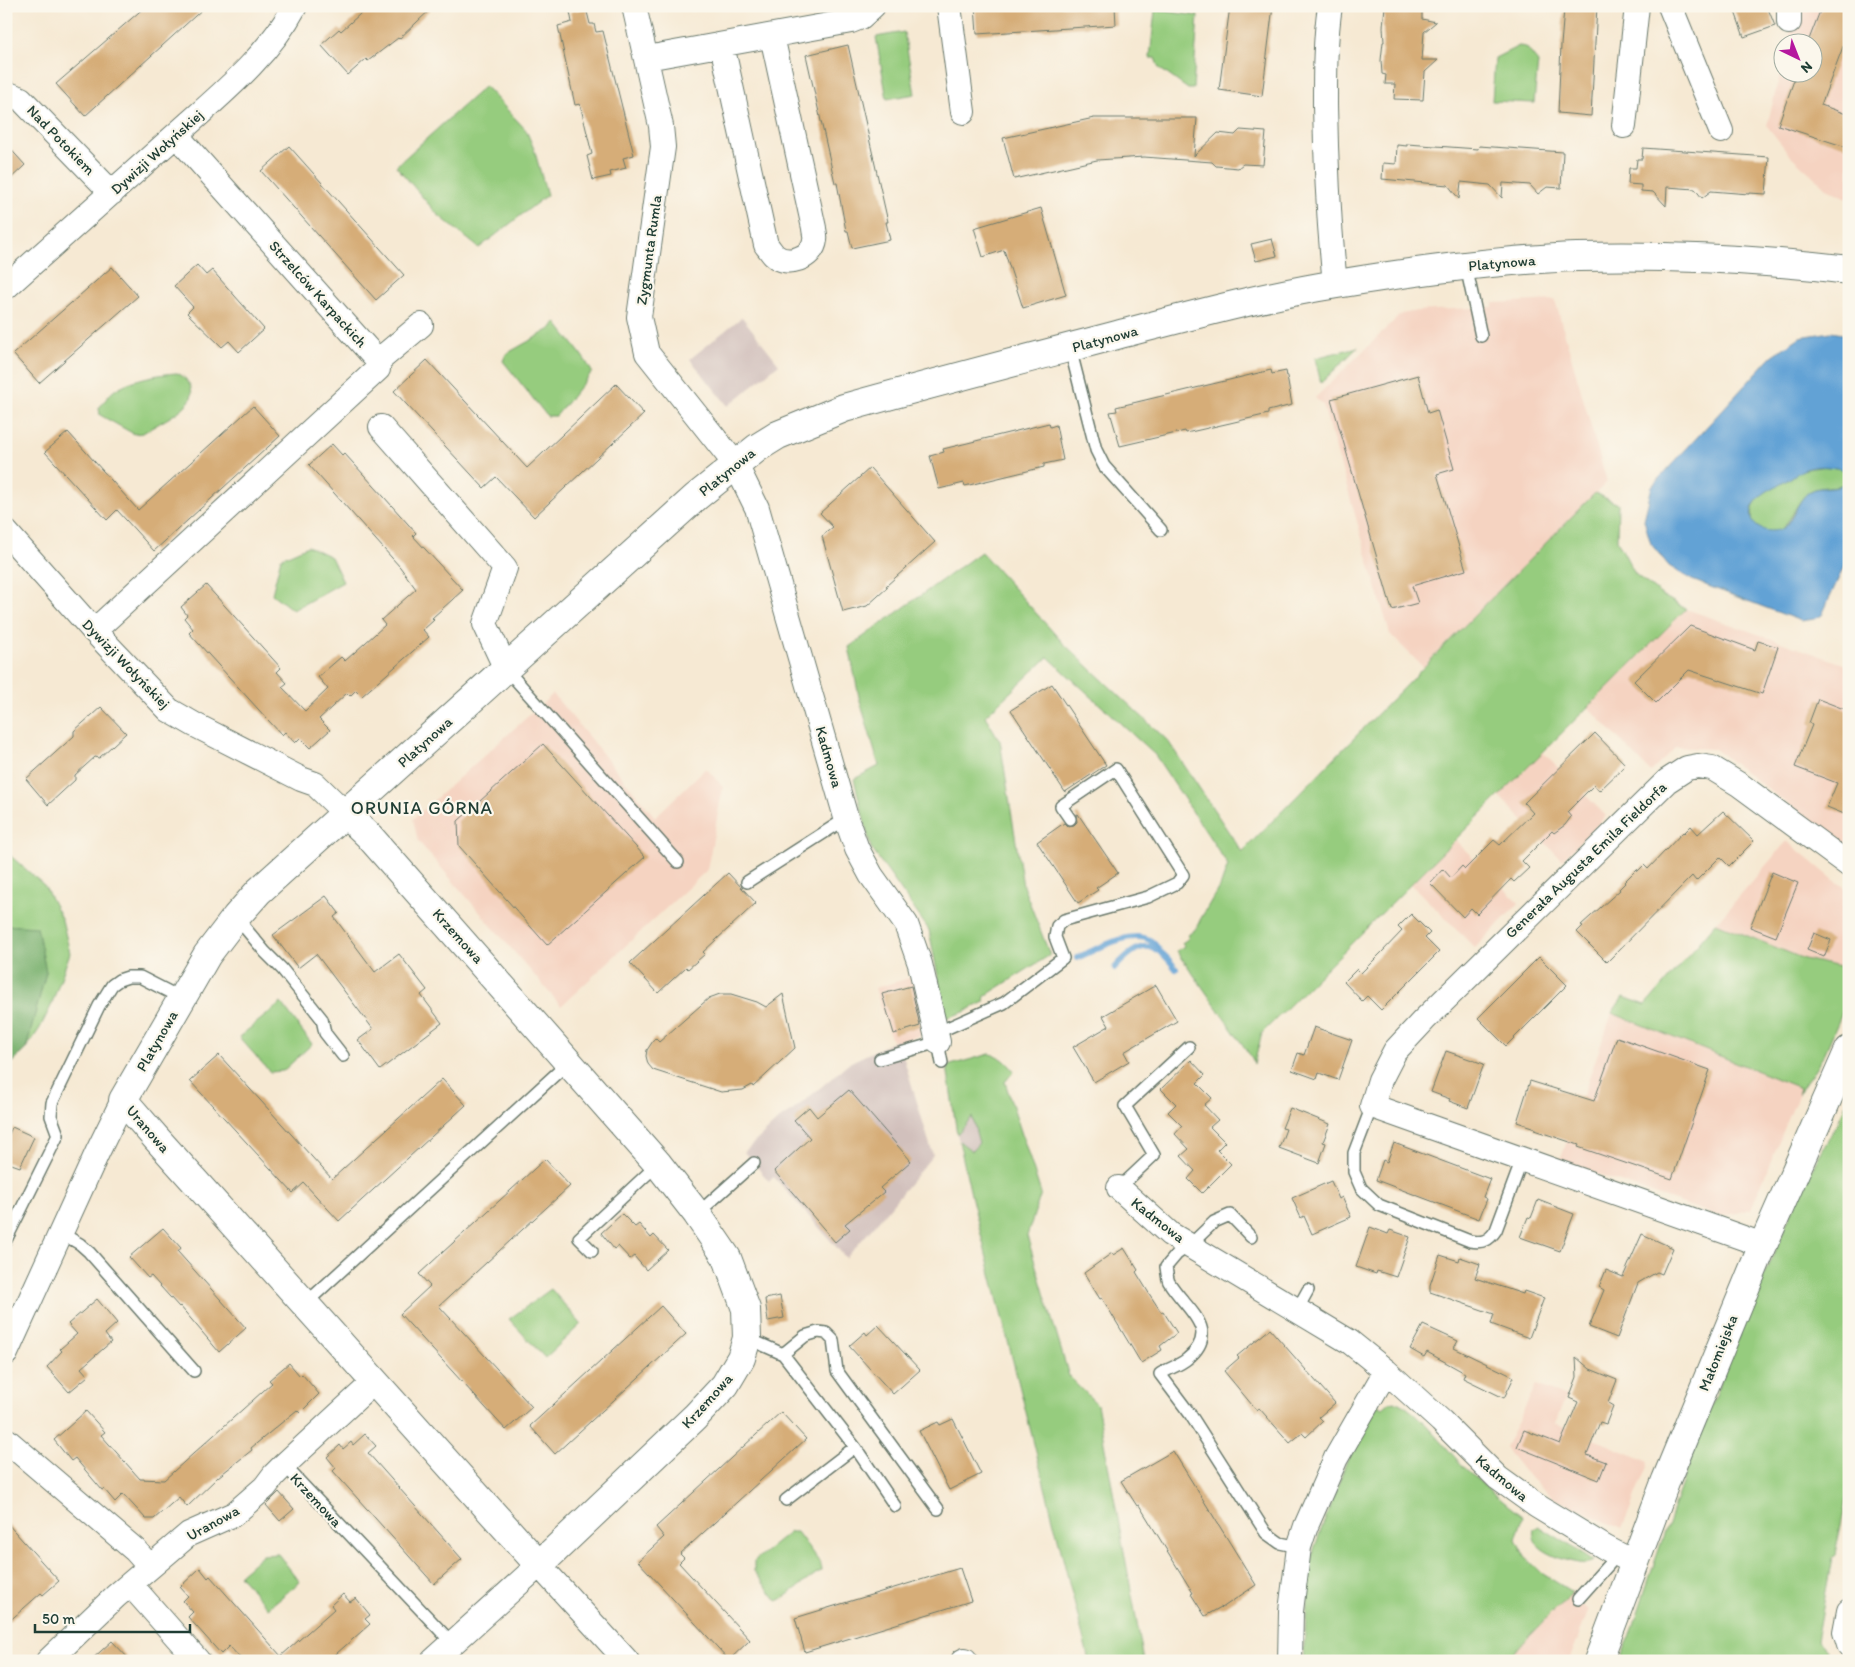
<svg xmlns="http://www.w3.org/2000/svg" width="1855" height="1667" font-family="Itim,sans-serif">
<rect width="100%" height="100%" fill="#fbf7ec"/>
<filter id="ink" filterUnits="userSpaceOnUse"><feTurbulence type="fractalNoise" baseFrequency=".02" numOctaves="2"/><feDisplacementMap in="SourceGraphic" scale="10" xChannelSelector="R" yChannelSelector="G"/><feConvolveMatrix kernelMatrix="1 2 1 2 8 2 1 2 1" color-interpolation-filters="sRGB"/></filter>
<filter id="wash" filterUnits="userSpaceOnUse"><feTurbulence type="fractalNoise" baseFrequency=".0096" numOctaves="4" result="noise"/><feDisplacementMap in="SourceGraphic" scale="20" xChannelSelector="R" yChannelSelector="G"/><feGaussianBlur stdDeviation="1.12" result="paint"/><feColorMatrix in="noise" values="0 0 0 0 0 0 0 0 0 0 0 0 0 0 0 0 0 1.4 0 .05"/><feComposite in="paint" operator="in"/></filter>
<g filter="url(#wash)">
<rect width="100%" height="100%" fill="#f6e9d3"/>
<!-- built -->
<path fill="#f5d3c1" d="M1798,6H1849V199L1825,187L1790,155L1767,126L1782,66V72H1812V42H1788Z
M1555,300L1607,482L1423,667L1390,634L1323,405L1315,398L1401,314L1417,311L1493,307V303Z
M1686,609L1849,666V851L1715,749L1676,747L1651,772L1588,707Z
M553,694L655,817L706,768L723,787L707,870L561,1006L418,841L413,819Z
M1543,752L1606,816L1562,860L1499,796Z
M1455,840L1519,903L1475,948L1411,884Z
M1787,841L1834,880L1849,890L1848,969L1804,959L1716,923Z
M913,977L930,1032L898,1043L896,1040L892,1041L875,988Z
M1612,1013L1801,1088L1751,1209L1721,1217L1560,1161Z
M1536,1385L1566,1397L1555,1423L1647,1461L1648,1464L1622,1529L1555,1499L1524,1472L1505,1448Z
M1572,1592L1588,1612L1569,1661H1506Z"/>
<!-- industrial -->
<path fill="#d1c0bc" d="M742,317L779,364L728,406L690,359Z
M897,1040L900,1046L933,1155L875,1225L846,1258L774,1177L769,1181L744,1152L781,1118L790,1113L851,1062Z
M972,1117L979,1143L972,1151L959,1141L957,1134Z"/>
<!-- green -->
<path fill="#96cc7e" stroke="#5a8459" d="M1155,10L1198,16L1193,89H1188L1159,68L1155,58H1150Z
M904,32L915,94L887,99L876,37Z
M1519,46L1526,47L1538,62L1534,103L1492,101L1495,58Z
M485,86L526,130L534,149L547,195L479,248L437,214L396,166Z
M556,322C568,339 583,354 592,372L556,416H547L503,361L506,354L552,328Z
M1358,347L1321,383L1315,358Z
M177,373C189,378 198,394 186,405C175,416 157,424 143,433L134,434L100,415L99,408C104,402 109,394 115,390C130,379 159,374 177,373Z
M1825,466L1840,468L1849,472V481C1839,489 1826,485 1815,489C1789,497 1790,555 1753,523C1748,496 1770,490 1789,479C1793,477 1797,472 1801,470C1808,468 1818,468 1825,466Z
M1595,493L1618,504L1617,540L1635,574L1663,596L1686,609L1262,1033L1254,1064L1252,1058L1177,951L1184,946L1182,943L1189,938L1187,936L1198,927L1200,920L1222,882L1228,865L1155,755L1048,657L985,716L1000,741L1023,886L1050,955L985,996L984,1002L964,1012L946,1018L929,930L871,848L854,779L879,766L859,697L849,647L981,552L1063,643L1168,741L1242,852Z
M308,546L331,557L343,582L293,610L272,594L281,558Z
M6,852L44,885L62,920L70,953L51,1006L40,1028L26,1049L46,972L37,928L6,925Z
M1716,923L1804,959L1848,969L1849,968V997L1824,1055L1798,1094L1800,1088L1612,1013L1623,997L1646,1005Z
M281,1003L312,1044L283,1071L270,1072L239,1037Z
M990,1054C1001,1056 1007,1062 1014,1071L1005,1082L1041,1193L1027,1236L1069,1376L1097,1404L1144,1661H1089L972,1199L959,1141L972,1151L979,1143L972,1117L957,1134L947,1066Z
M1849,1099V1485L1835,1555L1832,1558L1817,1641L1836,1661H1619L1630,1637C1671,1509 1717,1382 1771,1259C1784,1229 1797,1199 1812,1169C1824,1146 1838,1124 1849,1099Z
M551,1289L581,1324L545,1358L509,1319Z
M1394,1401C1418,1409 1446,1449 1464,1467C1483,1485 1502,1501 1523,1517L1516,1539L1525,1557L1543,1574L1572,1592L1506,1661H1303L1309,1577L1314,1549L1346,1463L1378,1405L1383,1408L1390,1402Z
M1539,1526L1587,1556L1594,1561C1583,1569 1545,1555 1537,1544C1533,1540 1533,1534 1534,1529Z
M790,1532H797L820,1563L821,1570L782,1599L777,1601L754,1571V1561Z
M278,1554L300,1582L268,1608L239,1575L262,1555Z"/>
<!-- forest -->
<path fill="#78b06d" stroke="#4c7650" d="M6,925L37,927L46,972L26,1049L6,1068Z"/>
<!-- water -->
<path fill="#62a2d5" stroke="#407084" d="M1831,332L1849,335V472C1835,466 1814,464 1801,471C1794,475 1788,480 1781,484C1770,489 1758,495 1753,507C1745,527 1768,536 1783,528C1793,522 1797,500 1809,492C1821,484 1838,491 1849,481V555L1822,615L1815,619L1801,621L1692,580L1669,566L1651,544L1644,520L1652,486L1772,356L1800,337Z"/>
<g fill="none" stroke-linecap="round" stroke-linejoin="round">
<!-- stream -->
<path stroke="#62a2d5" stroke-width="6" d="M1077,958C1095,950 1132,928 1151,941C1155,944 1158,949 1161,953
M1115,968C1138,942 1153,937 1176,969"/>
</g>
<g id="blocks">
<!-- building -->
<path fill="#d6ad78" d="M146,6H206L85,116L56,84Z
M369,6H434L399,39L398,38L368,61L366,59L348,75L321,45L339,29L341,31Z
M975,6H1115L1116,25L977,34Z
M1230,6H1273L1262,96L1219,90Z
M1385,6H1422V19L1436,22L1424,32L1422,60H1438L1425,72L1423,100L1394,99L1395,84H1385L1386,75L1382,74L1381,60L1383,42H1384L1383,27Z
M1566,6H1597L1591,116L1558,113L1561,45L1564,9L1566,10Z
M1733,6H1767L1775,26L1744,37Z
M1822,6H1839L1849,10V46L1844,44L1821,105L1849,115V148L1778,125L1797,72H1812V42H1808Z
M586,8L590,24H594L596,32L603,31L634,155L623,158L626,168L610,172L611,176L593,180L587,156L592,154L580,104L575,105L558,26L572,22L570,12Z
M848,45L888,222H886L890,240L852,248L848,231H846L837,183H835L806,55Z
M1094,118H1197L1194,156L1218,133L1235,135L1240,130L1266,132L1263,165L1243,164L1238,168L1216,166L1212,162L1144,157L1097,160L1014,179L1003,138Z
M6,144L25,165L6,183Z
M1407,144L1478,149L1479,146L1563,152L1561,188L1547,187L1538,194L1530,185L1503,183L1502,198L1490,185L1461,182L1459,199L1448,185L1382,179L1383,163L1396,164L1397,145L1407,146Z
M289,146L404,275L376,300L261,171Z
M1643,148L1769,157L1766,194L1749,193V194L1711,191L1702,198L1695,189L1667,187L1666,206L1653,192L1641,191V185L1628,184L1629,168H1636L1637,159H1642Z
M1041,208L1066,295L1023,308L1004,250L983,257L974,228Z
M1272,239L1277,256L1256,261L1251,244Z
M197,265L206,275L212,270L264,329L239,352L229,341L222,347L187,313L193,307L174,286Z
M112,267L138,296L39,383L13,354Z
M427,360L527,468L616,384L644,414L534,517L496,477L484,488L394,391Z
M1271,370L1272,374L1286,371L1292,405L1268,411V414L1230,423L1186,433L1185,431L1120,446L1110,412L1117,411L1116,407Z
M1418,375L1428,413L1437,410L1454,469L1437,474L1466,570L1412,586L1418,603L1392,610L1331,399Z
M253,406L280,436L154,551L117,510L107,520L45,452L68,432L138,510Z
M1049,423L1050,427L1056,425L1063,460L1044,464V467L965,486L964,483L939,489L930,456L944,452L943,449Z
M332,444L342,455L344,453L384,497L416,533L413,536L463,590L432,618L434,620L423,630L429,637L362,696L356,690L350,696L347,693L319,719L330,730L310,748L300,738L295,743L285,732L282,735L268,720L189,633L193,629L184,618L187,615L181,607L206,585L281,668L277,672L287,683L282,687L305,711L328,689L318,677L341,657L345,661L385,625L381,620L416,589L400,567L309,465Z
M870,468L935,542L886,586L888,587L867,606L843,612L822,536L833,527L820,513Z
M1690,626L1755,650L1758,641L1778,647L1762,694L1689,670L1656,703L1634,681Z
M1052,684L1106,765L1065,792L1011,710Z
M1818,699L1849,711V816L1827,807L1837,783L1795,767L1812,725L1809,723Z
M101,707L126,733L99,758L95,757L75,775V780L48,805L26,779L74,736V731Z
M1595,733L1626,765L1599,791L1594,785L1567,812L1571,817L1565,825L1554,833L1552,831L1522,861L1529,868L1514,882L1511,879L1477,914L1471,908L1463,917L1430,883L1443,869L1451,878L1462,866L1465,869L1494,840L1500,845L1533,813L1524,803Z
M543,744L645,857L547,945L459,846L458,821Z
M1723,811L1754,841L1729,866L1720,857L1696,881L1692,876L1607,962L1577,932L1583,926L1581,925L1620,890L1619,889L1625,883L1624,882L1637,869L1638,871L1644,865L1648,869L1683,832L1684,833L1691,826L1698,834Z
M1078,814L1118,873L1096,888L1098,890L1078,903L1037,842L1064,823L1067,826L1074,825L1077,822L1076,815Z
M1772,872L1798,883L1776,937L1750,927Z
M728,873L756,903L703,952L705,954L688,969L686,967L658,993L630,963Z
M326,896L339,913L334,917L375,972L399,954L427,990L421,995L442,1023L380,1070L358,1040L373,1029L316,954L298,968L273,935Z
M1411,914L1430,933L1425,938L1439,952L1381,1010L1367,996L1362,1001L1344,982L1357,969L1361,973L1382,952L1402,931L1398,927Z
M1814,933L1831,940L1824,957L1807,950Z
M1539,957L1567,985L1506,1046L1478,1018Z
M1156,985L1177,1021L1124,1052L1129,1061L1094,1082L1073,1047L1109,1026L1103,1016Z
M911,986L920,1026L894,1034L882,994Z
M720,994H731L757,1002L766,1007L783,994L795,1048L753,1087L752,1085L743,1090L721,1092L653,1070L648,1064L646,1056L647,1050L655,1038L659,1042L709,998Z
M1314,1027L1352,1040L1338,1080L1319,1073L1317,1079L1292,1070L1298,1053L1304,1055Z
M1617,1037L1710,1070L1672,1179L1578,1147L1579,1145L1534,1130L1535,1128L1517,1122L1530,1081L1594,1101Z
M1446,1051L1484,1064L1468,1108L1449,1101L1450,1099L1431,1092Z
M219,1055L332,1179L442,1079L466,1105L339,1221L304,1183L293,1193L190,1081Z
M1191,1060L1205,1075L1197,1083L1212,1098L1204,1105L1218,1120L1210,1127L1225,1142L1217,1150L1231,1164L1202,1193L1188,1179L1195,1171L1181,1156L1189,1149L1175,1134L1182,1126L1168,1112L1176,1104L1161,1089Z
M849,1090L911,1161L880,1188L884,1192L845,1224L850,1229L835,1242L774,1171L810,1138L794,1120L809,1107L817,1117Z
M1290,1108L1330,1124L1323,1142L1326,1143L1319,1163L1279,1148L1286,1129L1282,1128Z
M12,1127L34,1137L20,1167L6,1162V1141Z
M1394,1143L1490,1179L1483,1197L1487,1199L1479,1219L1376,1180L1383,1160L1387,1162Z
M545,1159L570,1186L439,1306L532,1407L506,1430L400,1314L430,1286L419,1274Z
M1331,1181L1339,1199L1342,1197L1351,1217L1312,1234L1304,1216L1301,1218L1292,1198Z
M1538,1200L1574,1214L1560,1251L1520,1237L1528,1217L1531,1218Z
M622,1214L635,1227L639,1224L651,1238L654,1235L668,1250L646,1270L634,1256L630,1259L618,1246L614,1249L601,1233Z
M1370,1227L1388,1234L1390,1230L1410,1237L1396,1277L1377,1271L1376,1274L1356,1267Z
M163,1228L181,1248L178,1252L246,1328L219,1352L180,1306L179,1307L151,1276L148,1278L129,1257Z
M1642,1234L1673,1248L1662,1274L1657,1272L1638,1283L1617,1338L1589,1327L1604,1290L1599,1287L1606,1270L1623,1277Z
M1124,1248L1138,1270L1136,1272L1150,1295L1161,1312L1163,1311L1177,1333L1160,1346L1162,1350L1141,1363L1102,1298L1100,1299L1084,1273L1112,1253L1113,1255Z
M1440,1255L1459,1261L1460,1257L1480,1264L1475,1278L1523,1294L1524,1291L1544,1298L1529,1338L1491,1324L1494,1314L1430,1292V1285Z
M780,1296L784,1318L768,1321L765,1299Z
M97,1299L117,1323L105,1334L111,1342L81,1368L88,1376L69,1392L47,1367L62,1351L60,1349L77,1334L68,1324Z
M661,1306L686,1334L555,1454L530,1426Z
M878,1325L920,1370L893,1394L849,1346L865,1332L867,1335Z
M1423,1325L1458,1341L1454,1348L1514,1377L1504,1398L1463,1378L1465,1373L1427,1352L1424,1357L1410,1349Z
M1270,1329L1335,1403L1319,1417L1323,1421L1306,1437L1302,1433L1290,1443L1259,1408L1257,1411L1224,1371L1239,1358L1237,1356Z
M1576,1357L1590,1369L1617,1380L1608,1403L1613,1406L1606,1424L1600,1422L1587,1455L1606,1462L1599,1480L1517,1447L1524,1430L1560,1444L1578,1402L1569,1398L1577,1377Z
M289,1363L300,1376L302,1374L319,1394L300,1413L297,1410L251,1448L252,1450L218,1477L187,1507L179,1497L154,1519H146L123,1494L115,1502L104,1489L102,1490L75,1458L71,1461L54,1440L86,1411L105,1432L101,1435L140,1479L164,1480L272,1383L269,1380Z
M781,1412L806,1439L680,1554L684,1558L679,1563L750,1640L729,1660L638,1561L664,1537L656,1527Z
M953,1419L981,1474L949,1490L919,1431L938,1422L940,1425Z
M365,1434L376,1446L368,1453L462,1559L434,1584L333,1471L336,1468L327,1457L340,1445L343,1449L351,1442L353,1445Z
M1173,1451L1256,1585L1222,1608L1221,1607L1205,1616L1191,1594L1193,1593L1139,1505L1137,1506L1121,1481Z
M279,1492L294,1509L280,1521L266,1505Z
M6,1522L59,1581L43,1595L41,1593L6,1624Z
M200,1568L208,1578L210,1576L281,1656L334,1609L331,1605L343,1594L350,1602L356,1598L370,1615L365,1619L370,1624L328,1661H243L229,1646L221,1654L188,1617L193,1612L183,1601L188,1596L180,1587Z
M960,1568L971,1601L805,1652L795,1618Z
M112,1641L131,1661H90Z"/>
</g>
</g>
<g filter="url(#ink)">
<use href="#blocks" fill-opacity="0" stroke="#6a796c" stroke-width="1"/>
<g fill="none" stroke-linecap="round" stroke-linejoin="round">
<defs>
<path id="service" d="M1466,266L1481,336
M1070,348L1096,450L1104,466L1161,530
M506,669L678,862
M747,882L847,818
M236,917L265,952L282,969L322,1019L325,1033L343,1056
M936,1033L1004,1003L1063,958L1055,937L1057,926L1064,920L1148,897L1177,883L1183,875L1116,769L1061,806L1070,819
M880,1059L938,1042L942,1063
M1372,1106L1354,1153V1172L1361,1188L1379,1205L1470,1241C1483,1243 1489,1241 1496,1230L1522,1160
M1119,1188L1154,1155L1125,1106L1189,1047
M697,1214L754,1163
M61,1233L80,1244L89,1252L194,1371
M1251,1237L1230,1215L1214,1222L1190,1245L1177,1254L1166,1267C1167,1272 1167,1278 1169,1282C1185,1309 1223,1330 1187,1359C1180,1365 1168,1369 1160,1374L1190,1414L1266,1533L1280,1543L1299,1547
M6,1240L58,1135L51,1116L52,1103L99,1006L112,985L119,980L128,977H140L181,998
M592,1251L579,1238L658,1164
M305,1304L569,1062
M1297,1310L1308,1290
M6,1311L22,1318
M747,1338L783,1354L855,1447L895,1506
M783,1354L805,1336L818,1332L826,1333L833,1340L837,1371L938,1509
M284,1465L452,1643
M786,1500L855,1447
M1578,1599L1618,1554"/>
<path id="minor" d="M634,6L661,126L663,147L639,317L647,353L736,465L757,508L847,821L857,849L871,875L906,924L920,964L938,1042
M949,6L963,112
M1330,6C1325,38 1325,73 1325,105C1326,165 1329,225 1335,284
M1670,6L1721,131
M1789,6V22
M722,45L766,245C769,248 771,252 774,255C787,267 813,258 815,240C816,236 814,231 814,228L772,36
M647,58L851,21L861,17L873,6
M6,93L21,99L112,193
M1624,126L1637,6
M6,287C63,236 120,185 177,134C220,95 267,58 295,6
M378,361L421,325
M381,427L505,568L485,624L506,669
M6,532L94,631L169,710L195,725L301,779L315,784L345,813
M94,631L378,369V361L176,135
M1119,1188L1170,1234L1350,1342L1386,1371L1441,1421L1498,1478L1537,1506L1606,1548L1635,1563
M1763,1245L1372,1106L1380,1080L1395,1051L1424,1020L1667,781L1687,768L1698,766L1712,768L1740,785L1849,865
M6,1353L98,1151L123,1100
M6,1440L135,1550L150,1567
M130,1584L198,1661
M1849,1611L1845,1632L1849,1645
M48,1661L116,1596L189,1534L234,1514L265,1487L274,1475L284,1465L375,1381
M433,1661L539,1565L627,1661
M963,1661L965,1660
M1290,1661L1291,1611L1299,1547L1306,1526L1336,1458L1386,1371"/>
<path id="tertiary" d="M345,813L369,836L658,1164L697,1214L727,1258L746,1309L747,1338L741,1358L725,1385L695,1417L539,1565L156,1138L123,1100L207,955L236,917L259,891L696,497L757,448L778,435L844,408C934,383 1026,359 1117,335C1190,316 1262,296 1337,284C1416,271 1497,260 1577,257C1667,255 1759,259 1849,270"/>
<path id="secondary" d="M1598,1661L1666,1480L1763,1245L1849,1050"/>
</defs>
<!-- service casing -->
<use href="#service" stroke="#6a796c" stroke-width="14"/>
<!-- minor casing -->
<use href="#minor" stroke="#6a796c" stroke-width="26"/>
<!-- tertiary casing -->
<use href="#tertiary" stroke="#6a796c" stroke-width="30"/>
<!-- secondary casing -->
<use href="#secondary" stroke="#6a796c" stroke-width="30"/>
<!-- service -->
<use href="#service" stroke="#fff" stroke-width="11"/>
<!-- minor -->
<use href="#minor" stroke="#fff" stroke-width="24"/>
<!-- tertiary -->
<use href="#tertiary" stroke="#fff" stroke-width="28"/>
<!-- secondary -->
<use href="#secondary" stroke="#fff" stroke-width="28"/>
</g>
</g>
<g text-anchor="middle" stroke-width="4.5" stroke-linejoin="round" paint-order="stroke">
<!-- street labels -->
<g font-size="15" fill="#1f3d34" stroke="#fbf7ec">
<text transform="translate(61 140) rotate(46)" y="5">Nad Potokiem</text>
<text transform="translate(157 152) rotate(-42)" y="5">Dywizji Wołyńskiej</text>
<text transform="translate(649 250) rotate(-82)" y="5">Zygmunta Rumla</text>
<text transform="translate(1502 263) rotate(-5)" y="5">Platynowa</text>
<text transform="translate(318 294) rotate(48)" y="5">Strzelców Karpackich</text>
<text transform="translate(1105 339) rotate(-15)" y="5">Platynowa</text>
<text transform="translate(727 472) rotate(-39)" y="5">Platynowa</text>
<text transform="translate(126 664) rotate(46)" y="5">Dywizji Wołyńskiej</text>
<text transform="translate(425 742) rotate(-42)" y="5">Platynowa</text>
<text transform="translate(829 757) rotate(74)" y="5">Kadmowa</text>
<text transform="translate(1586 860) rotate(-44)" y="5">Generała Augusta Emila Fieldorfa</text>
<text transform="translate(458 936) rotate(48)" y="5">Krzemowa</text>
<text transform="translate(157 1041) rotate(-60)" y="5">Platynowa</text>
<text transform="translate(148 1129) rotate(49)" y="5">Uranowa</text>
<text transform="translate(1158 1220) rotate(38)" y="5">Kadmowa</text>
<text transform="translate(1718 1353) rotate(-68)" y="5">Małomiejska</text>
<text transform="translate(707 1401) rotate(-48)" y="5">Krzemowa</text>
<text transform="translate(1502 1478) rotate(40)" y="5">Kadmowa</text>
<text transform="translate(316 1500) rotate(47)" y="5">Krzemowa</text>
<text transform="translate(213 1523) rotate(-29)" y="5">Uranowa</text>
</g>
<!-- quarter labels -->
<g font-size="18" letter-spacing="1" fill="#1f3d34" stroke="#fbf7ec">
<text x="422" y="814">ORUNIA GÓRNA</text>
</g>
</g>
<!-- margin -->
<rect width="1855" height="1667" fill="none" stroke="#fbf7ec" stroke-width="25"/>
<!-- north arrow -->
<g transform="translate(1798 58) rotate(137)"><circle r="24" fill="#fbf7ec" stroke="#a3ada2"/>
<path d="M0-4L9 19L0 12L-9 19Z" fill="#b5179e"/>
<text y="-8" font-size="14" font-weight="bold" text-anchor="middle" fill="#1f3d34">N</text>
</g>
<!-- scale -->
<path d="M35 1624v8h155v-8" fill="none" stroke="#1f3d34" stroke-width="2.5"/>
<text x="42" y="1624" font-size="15" fill="#1f3d34" stroke="#fbf7ec" stroke-width="4" paint-order="stroke">50 m</text>
</svg>
